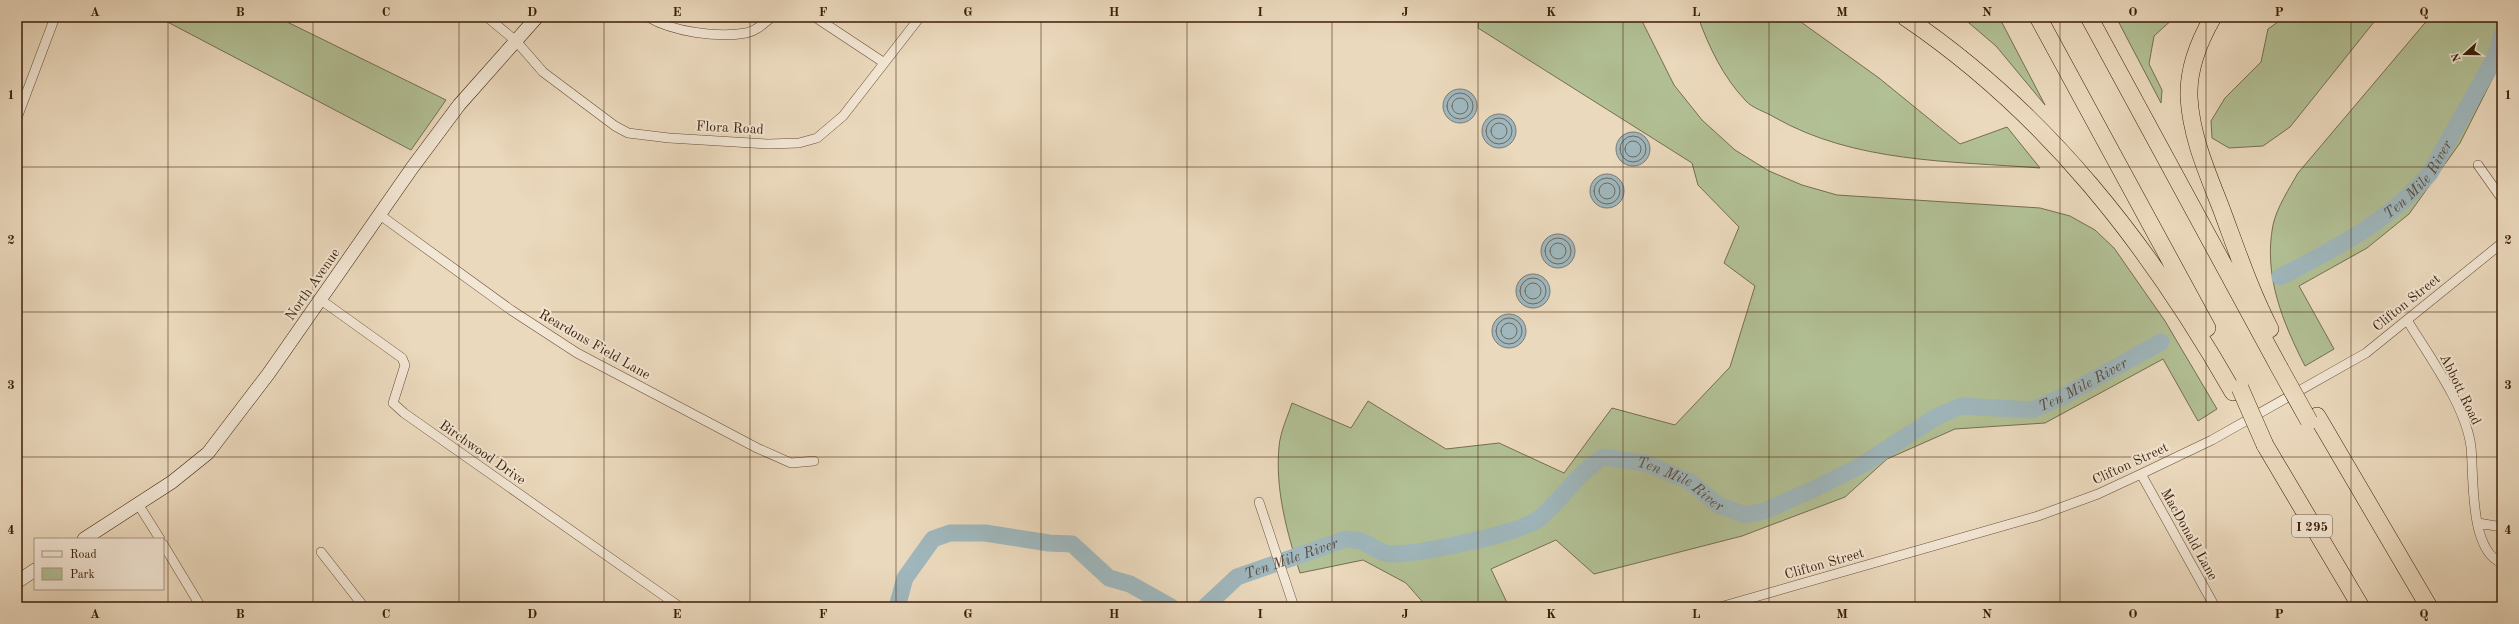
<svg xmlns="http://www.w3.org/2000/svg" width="2519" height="624" font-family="'Old Standard TT',serif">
<rect width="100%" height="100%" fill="#ebd9bd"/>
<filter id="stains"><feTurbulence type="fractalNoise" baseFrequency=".005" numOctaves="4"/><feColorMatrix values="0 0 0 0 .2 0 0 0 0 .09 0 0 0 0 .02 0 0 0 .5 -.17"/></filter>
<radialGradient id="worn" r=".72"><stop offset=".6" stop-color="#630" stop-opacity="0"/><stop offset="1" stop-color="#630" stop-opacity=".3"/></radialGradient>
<!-- green -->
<path fill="#b2c095" stroke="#766e4e" d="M158,17H277L446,100L411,150Z
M1479,17H1640L1674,85L1702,120L1735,150L1769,171L1802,185L1837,195L2040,208L2070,216L2095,230L2114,248L2165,321L2217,409L2198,421L2163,359L2045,423L1955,429L1887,459L1845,497L1742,536L1594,574L1556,540L1491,569L1509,607H1427L1406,583L1363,560L1300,573C1287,533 1275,489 1279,447C1280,432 1288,416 1292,403L1351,428L1368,401L1446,449L1499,443L1564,473L1612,408L1675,425L1730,367L1755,286L1724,263L1739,227L1698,185L1692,163L1478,28Z
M1698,17H1794L1879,78L1960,144L2007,127L2040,168C1951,161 1854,163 1774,117C1766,112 1752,108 1746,101C1723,77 1709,47 1698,17Z
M1962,17H1999L2045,105L1996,46Z
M2116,17H2175L2154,36L2149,64L2162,90L2161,103Z
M2285,17H2378L2290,127L2263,146L2229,148L2212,138L2211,121L2225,98L2261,62L2268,29Z
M2432,17H2502V60L2460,143L2409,214L2367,248L2299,286L2334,349L2305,366C2283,323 2263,275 2273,225C2277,207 2289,189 2298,173L2424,24Z"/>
<!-- water -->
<path fill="#9fb7bd" stroke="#777974" d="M1443 106a17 17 0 1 1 34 0a17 17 0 1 1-34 0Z
M1482 131a17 17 0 1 1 34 0a17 17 0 1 1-34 0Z
M1616 149a17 17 0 1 1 34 0a17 17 0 1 1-34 0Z
M1590 191a17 17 0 1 1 34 0a17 17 0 1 1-34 0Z
M1541 251a17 17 0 1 1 34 0a17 17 0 1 1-34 0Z
M1516 291a17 17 0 1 1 34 0a17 17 0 1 1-34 0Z
M1492 331a17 17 0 1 1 34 0a17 17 0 1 1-34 0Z"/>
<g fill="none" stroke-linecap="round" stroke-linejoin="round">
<!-- shore -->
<path stroke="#6d6a62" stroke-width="1" d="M1447 106a13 13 0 1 1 26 0a13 13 0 1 1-26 0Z
M1452 106a8 8 0 1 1 16 0a8 8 0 1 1-16 0Z
M1486 131a13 13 0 1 1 26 0a13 13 0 1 1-26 0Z
M1491 131a8 8 0 1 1 16 0a8 8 0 1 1-16 0Z
M1620 149a13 13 0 1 1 26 0a13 13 0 1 1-26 0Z
M1625 149a8 8 0 1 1 16 0a8 8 0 1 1-16 0Z
M1594 191a13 13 0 1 1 26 0a13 13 0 1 1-26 0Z
M1599 191a8 8 0 1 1 16 0a8 8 0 1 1-16 0Z
M1545 251a13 13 0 1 1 26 0a13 13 0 1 1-26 0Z
M1550 251a8 8 0 1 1 16 0a8 8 0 1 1-16 0Z
M1520 291a13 13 0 1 1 26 0a13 13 0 1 1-26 0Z
M1525 291a8 8 0 1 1 16 0a8 8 0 1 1-16 0Z
M1496 331a13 13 0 1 1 26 0a13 13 0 1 1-26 0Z
M1501 331a8 8 0 1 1 16 0a8 8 0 1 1-16 0Z"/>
<!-- river -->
<g stroke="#9fb7bd" stroke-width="17">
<path id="s1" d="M2280,277C2333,250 2391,220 2430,173L2495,58L2502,34"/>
<path d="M897,607L905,578L933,539L950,533H985L1049,543L1072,544L1109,578L1130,584L1171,607"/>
<path id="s2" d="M1205,607L1237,577L1346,539C1351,540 1357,540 1361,541C1371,545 1381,554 1392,554C1419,554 1520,534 1540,518C1562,499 1578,473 1603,457L1645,463L1689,481L1718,505L1745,515L1764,511L1814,489L1862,465L1936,417L1961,406L2032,410L2064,396L2161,342"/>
</g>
<defs>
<path id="street" d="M487,17L516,41L543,72L615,126L628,133L669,138L768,144L799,143L817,138L843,116L920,17
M648,17C673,32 718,38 746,33C757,31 764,23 772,17
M815,17L883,62
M17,118L55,17
M2478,165L2502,199
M380,215L511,310L577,353L757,448L791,463L814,461
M321,300L402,358L405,365L393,403L404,413L680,607
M2407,320C2429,356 2466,406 2471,447C2474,476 2469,551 2502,563
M2141,474L2215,607
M1259,502L1294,607
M138,504L160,539
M2478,523L2502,527
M163,544L201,607
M321,552L364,607
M1720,607L2038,516L2098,494L2141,474L2212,440L2366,353L2502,243"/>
<path id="secondary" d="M84,539L172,482L208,453L269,373L412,168L459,105L537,17
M17,582L35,570"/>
<path id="highway" d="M1905,17C2047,113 2149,245 2233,392
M2038,17L2207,328
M2089,17L2279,367
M2213,17C2199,41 2188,69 2189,97C2191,136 2207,172 2221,208C2236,248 2250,290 2270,329
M2317,416L2429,607
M2265,445L2361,607"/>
</defs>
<!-- street casing -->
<use href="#street" stroke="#674c34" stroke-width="10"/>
<!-- secondary casing -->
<use href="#secondary" stroke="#3b1d06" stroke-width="14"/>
<!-- highway casing -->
<use href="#highway" stroke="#3b1d06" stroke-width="18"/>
<!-- street -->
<use href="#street" stroke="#f2e6d4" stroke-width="9"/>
<!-- secondary -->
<use href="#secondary" stroke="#f2e6d4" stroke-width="13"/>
<!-- highway -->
<use href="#highway" stroke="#ebd9bd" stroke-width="17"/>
<defs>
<path id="highway-bridge" d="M2279,367L2309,421
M2240,388L2265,445"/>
</defs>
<!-- highway-bridge casing -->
<use href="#highway-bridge" stroke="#3b1d06" stroke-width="18" stroke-linecap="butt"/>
<!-- highway-bridge -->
<use href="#highway-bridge" stroke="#ebd9bd" stroke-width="17"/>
</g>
<!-- grid -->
<path fill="none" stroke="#3b1d06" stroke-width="1" stroke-opacity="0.55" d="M168,17V607M313,17V607M459,17V607M604,17V607M750,17V607M896,17V607M1041,17V607M1187,17V607M1332,17V607M1478,17V607M1623,17V607M1769,17V607M1915,17V607M2060,17V607M2206,17V607M2351,17V607M17,167H2502M17,312H2502M17,457H2502"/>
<g text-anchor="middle" stroke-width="4" stroke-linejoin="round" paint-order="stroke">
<!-- shield labels -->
<rect fill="#f2e6d4" stroke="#725944" stroke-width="1" x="2292" y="515" width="40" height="22" rx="3"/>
<g font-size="13" font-weight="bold" fill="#3b1d06">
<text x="2312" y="531">I 295</text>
</g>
<!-- street labels -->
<g font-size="14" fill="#3b1d06" stroke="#f2e6d4">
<text transform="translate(730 127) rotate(3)" y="5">Flora Road</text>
<text transform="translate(312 284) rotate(-55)" y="5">North Avenue</text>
<text transform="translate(2406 302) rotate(-39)" y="5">Clifton Street</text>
<text transform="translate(595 344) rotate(30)" y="5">Reardons Field Lane</text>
<text transform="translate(2461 389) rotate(64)" y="5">Abbott Road</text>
<text transform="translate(483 452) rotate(35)" y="5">Birchwood Drive</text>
<text transform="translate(2130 463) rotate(-25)" y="5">Clifton Street</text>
<text transform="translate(2190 534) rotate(61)" y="5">MacDonald Lane</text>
<text transform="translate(1824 563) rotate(-16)" y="5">Clifton Street</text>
</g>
<!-- water labels -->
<g font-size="15" font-style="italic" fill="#594b3d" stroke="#f2e6d4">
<text dy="5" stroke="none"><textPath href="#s1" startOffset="171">Ten Mile River</textPath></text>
<text dy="5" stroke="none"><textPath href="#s2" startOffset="977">Ten Mile River</textPath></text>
<text dy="5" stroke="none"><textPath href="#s2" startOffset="533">Ten Mile River</textPath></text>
<text dy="5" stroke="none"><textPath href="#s2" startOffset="101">Ten Mile River</textPath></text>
</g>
</g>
<!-- margin -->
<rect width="2519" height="624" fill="none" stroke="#ebd9bd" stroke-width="44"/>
<!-- legend -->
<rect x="34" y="538" width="130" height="52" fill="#f2e6d4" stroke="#a99682"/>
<rect x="42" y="551" width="20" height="6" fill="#f2e6d4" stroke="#a99682"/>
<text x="70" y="558" font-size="12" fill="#3b1d06">Road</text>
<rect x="42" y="568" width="20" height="12" fill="#b2c095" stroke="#a99682"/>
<text x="70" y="578" font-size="12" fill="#3b1d06">Park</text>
<!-- north arrow -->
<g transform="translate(2465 54) rotate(249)" stroke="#f2e6d4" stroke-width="3" paint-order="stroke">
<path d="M0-3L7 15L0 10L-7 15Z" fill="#3b1d06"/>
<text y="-6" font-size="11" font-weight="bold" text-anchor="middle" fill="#3b1d06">N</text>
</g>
<rect x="22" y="22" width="2475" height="580" fill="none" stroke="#3b1d06" stroke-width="1.5"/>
<g font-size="13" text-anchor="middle" font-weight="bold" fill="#3b1d06">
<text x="95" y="16">A</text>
<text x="240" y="16">B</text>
<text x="386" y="16">C</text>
<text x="532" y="16">D</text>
<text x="677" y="16">E</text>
<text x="823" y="16">F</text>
<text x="968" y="16">G</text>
<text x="1114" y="16">H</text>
<text x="1260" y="16">I</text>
<text x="1405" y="16">J</text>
<text x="1551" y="16">K</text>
<text x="1696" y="16">L</text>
<text x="1842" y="16">M</text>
<text x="1987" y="16">N</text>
<text x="2133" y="16">O</text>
<text x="2279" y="16">P</text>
<text x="2424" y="16">Q</text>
<text x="11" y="99">1</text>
<text x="2508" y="99">1</text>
<text x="11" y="244">2</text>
<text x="2508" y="244">2</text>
<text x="11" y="389">3</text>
<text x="2508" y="389">3</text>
<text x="11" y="534">4</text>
<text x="2508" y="534">4</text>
<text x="95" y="618">A</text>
<text x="240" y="618">B</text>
<text x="386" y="618">C</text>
<text x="532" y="618">D</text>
<text x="677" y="618">E</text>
<text x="823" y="618">F</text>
<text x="968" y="618">G</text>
<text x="1114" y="618">H</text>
<text x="1260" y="618">I</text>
<text x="1405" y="618">J</text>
<text x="1551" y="618">K</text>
<text x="1696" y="618">L</text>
<text x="1842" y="618">M</text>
<text x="1987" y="618">N</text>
<text x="2133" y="618">O</text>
<text x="2279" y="618">P</text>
<text x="2424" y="618">Q</text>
</g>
<rect width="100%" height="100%" filter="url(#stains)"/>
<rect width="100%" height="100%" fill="url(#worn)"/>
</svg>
